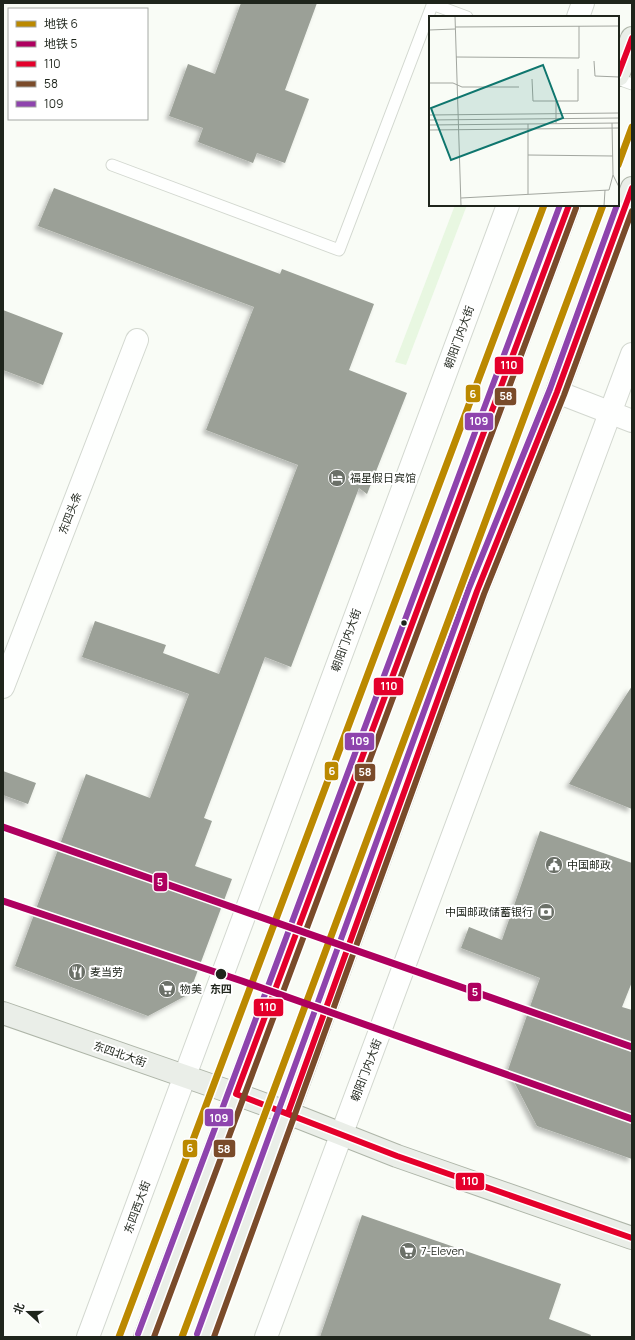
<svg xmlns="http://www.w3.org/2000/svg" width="635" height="1340" font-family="Manrope,'Noto Sans SC',sans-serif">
<defs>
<filter id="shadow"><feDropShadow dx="-3.5" dy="3.5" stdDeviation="2" flood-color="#0004"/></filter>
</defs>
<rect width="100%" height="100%" fill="#f9fcf6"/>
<!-- green -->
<path fill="#e8f7e1" d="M455,205H467L406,365L395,362Z"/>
<!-- building -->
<path fill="#9ba097" filter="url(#shadow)" d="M241,3H317L285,90L309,99L285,163L257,153L253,163L198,142L203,128L169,116L188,64L215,74Z
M54,188L280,274L282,269L374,304L349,370L407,393L367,494L359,488L291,667L265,657L204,818L212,821L195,866L232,879L189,994L148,1016L15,966L86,774L150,798L189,694L82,657L95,621L166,645L163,653L219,674L298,465L206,430L254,307L38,226Z
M3,310L63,333L43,385L3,370Z
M632,686V809L569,784Z
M3,771L36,783L28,804L3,795Z
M540,831L632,863V982L622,1007L632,1010V1159L537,1126L508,1070L540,978L461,948L469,927L502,940Z
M362,1215L561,1284L549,1319L591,1335L590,1337H320Z"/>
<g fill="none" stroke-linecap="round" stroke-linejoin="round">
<defs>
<path id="lane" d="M432,4L467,17
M618,79L632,84
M112,165L339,250L433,3"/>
<path id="street" d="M557,392L632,421
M3,687L137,340"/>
<path id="secondary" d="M578,17L583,3
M88,1337L508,205
M266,1337L632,354"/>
<path id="primary" d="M618,75L632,38
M3,1013L236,1094L288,1113L397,1156L632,1238
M145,1337L569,205
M205,1337L301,1076L477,591L557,392L632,188"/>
</defs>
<!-- lane casing -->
<use href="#lane" stroke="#d3d8d0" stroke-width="13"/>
<!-- street casing -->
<use href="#street" stroke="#d3d8d0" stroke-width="24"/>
<!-- secondary casing -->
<use href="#secondary" stroke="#d3d8d0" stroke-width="24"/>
<!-- primary casing -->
<use href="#primary" stroke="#aeb5a8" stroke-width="24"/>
<!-- lane -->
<use href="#lane" stroke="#fefffe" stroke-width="11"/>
<!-- street -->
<use href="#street" stroke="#fefffe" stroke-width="22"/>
<!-- secondary -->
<use href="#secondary" stroke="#fefffe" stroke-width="22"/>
<!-- primary -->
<use href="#primary" stroke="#eaeee8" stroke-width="22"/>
<defs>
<path id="bus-1" d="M618,75L632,38
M569,205L236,1094L397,1156L632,1238
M288,1113L477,591L557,392L632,188"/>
<path id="bus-2" d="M154,1337L576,208
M214,1337L484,594L564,395L632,211"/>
<path id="bus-3" d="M138,1334L560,205
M197,1334L469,588L550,389L617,205"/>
</defs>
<!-- bus-1 casing -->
<use href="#bus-1" stroke="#fff" stroke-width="9"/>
<!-- bus-2 casing -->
<use href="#bus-2" stroke="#fff" stroke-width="9"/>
<!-- bus-3 casing -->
<use href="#bus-3" stroke="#fff" stroke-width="9"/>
<!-- bus-1 -->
<use href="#bus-1" stroke="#e4002b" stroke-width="6"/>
<!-- bus-2 -->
<use href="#bus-2" stroke="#7a4b2a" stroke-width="6"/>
<!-- bus-3 -->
<use href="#bus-3" stroke="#8e44ad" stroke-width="6"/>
<defs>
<path id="metro-1" d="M618,165L632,127
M119,1337L544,205
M182,1337L603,205"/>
<path id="metro-2" d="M3,827L632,1047
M3,901L242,981L632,1119"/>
</defs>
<!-- metro-1 casing -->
<use href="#metro-1" stroke="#fff" stroke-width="10"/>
<!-- metro-2 casing -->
<use href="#metro-2" stroke="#fff" stroke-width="10"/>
<!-- metro-1 -->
<use href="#metro-1" stroke="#bb8900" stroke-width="7"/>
<!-- metro-2 -->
<use href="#metro-2" stroke="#ae005f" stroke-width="7"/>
</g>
<!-- icons -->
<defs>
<symbol id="hotel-disc" viewBox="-11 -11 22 22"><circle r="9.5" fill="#6b7068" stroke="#fff"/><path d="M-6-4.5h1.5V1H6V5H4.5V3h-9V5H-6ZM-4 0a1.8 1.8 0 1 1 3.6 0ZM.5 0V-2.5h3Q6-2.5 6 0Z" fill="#fff"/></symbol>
<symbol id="civic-disc" viewBox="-11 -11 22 22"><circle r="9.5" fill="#6b7068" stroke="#fff"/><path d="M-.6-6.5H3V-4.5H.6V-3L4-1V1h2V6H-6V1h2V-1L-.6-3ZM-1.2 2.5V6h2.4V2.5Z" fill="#fff"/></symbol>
<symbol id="bank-disc" viewBox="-11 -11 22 22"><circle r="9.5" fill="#6b7068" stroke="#fff"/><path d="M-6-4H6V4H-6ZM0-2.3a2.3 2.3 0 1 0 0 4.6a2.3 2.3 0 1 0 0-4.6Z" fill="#fff"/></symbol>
<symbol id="restaurant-disc" viewBox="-11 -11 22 22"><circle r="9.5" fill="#6b7068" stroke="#fff"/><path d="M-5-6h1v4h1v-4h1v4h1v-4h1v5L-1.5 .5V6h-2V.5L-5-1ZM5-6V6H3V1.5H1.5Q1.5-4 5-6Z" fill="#fff"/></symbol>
<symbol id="supermarket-disc" viewBox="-11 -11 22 22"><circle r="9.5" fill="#6b7068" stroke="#fff"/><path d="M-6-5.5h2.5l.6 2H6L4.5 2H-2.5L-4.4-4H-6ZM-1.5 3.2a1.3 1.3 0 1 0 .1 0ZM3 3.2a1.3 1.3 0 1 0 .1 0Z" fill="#fff"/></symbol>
</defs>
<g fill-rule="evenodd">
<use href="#hotel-disc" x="327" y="468" width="20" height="20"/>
<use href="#civic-disc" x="544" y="855" width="20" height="20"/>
<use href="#bank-disc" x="536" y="902" width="20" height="20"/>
<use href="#restaurant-disc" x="67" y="962" width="20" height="20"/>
<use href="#supermarket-disc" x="157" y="979" width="20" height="20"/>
<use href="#supermarket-disc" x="398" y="1241" width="20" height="20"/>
</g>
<!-- markers -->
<g fill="#1f251c" stroke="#fff" stroke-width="1.5">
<circle cx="404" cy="623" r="3.5"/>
<circle cx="221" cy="974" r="6"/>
</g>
<g text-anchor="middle" stroke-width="4" stroke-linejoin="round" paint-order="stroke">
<!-- street labels -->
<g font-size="11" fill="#1f251c" stroke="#fff">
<text transform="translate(459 337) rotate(-70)" y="4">朝阳门内大街</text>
<text transform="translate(70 513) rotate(-69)" y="4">东四头条</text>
<text transform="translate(346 640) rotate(-70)" y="4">朝阳门内大街</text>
<text transform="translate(120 1054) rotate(19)" y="4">东四北大街</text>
<text transform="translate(366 1070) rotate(-69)" y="4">朝阳门内大街</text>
<text transform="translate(137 1207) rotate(-70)" y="4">东四西大街</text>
</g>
<!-- poi labels -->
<g font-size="11" fill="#1f251c" stroke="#fff" text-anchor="start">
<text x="350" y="482">福星假日宾馆</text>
<text x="567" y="869">中国邮政</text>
<text x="533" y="916" text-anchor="end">中国邮政储蓄银行</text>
<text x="90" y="976">麦当劳</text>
<text x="180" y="993">物美</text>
<text x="421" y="1255">7-Eleven</text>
</g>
<!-- stop labels -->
<g font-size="11" font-weight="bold" fill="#1f251c" stroke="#fff">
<text x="221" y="993">东四</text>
</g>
</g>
<!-- overview -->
<g transform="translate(429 16)">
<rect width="190" height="190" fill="#f9fcf6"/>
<path fill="none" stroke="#a2a69f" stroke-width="1" d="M26,0L32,190M26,11L190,10M0,14L26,13M27,41L150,42V10M165,45L166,60L190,61M103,63L104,85H149V53M0,67H24L33,71H90M0,99L190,97M0,104L190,102M127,107V85M183,107L184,159L190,171M99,108V178M0,109L190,107M0,114L190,112M99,139L184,140M32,182L180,174L184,159M175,190L176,174"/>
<path fill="#0f766e" fill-opacity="0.15" stroke="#0f766e" stroke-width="2" d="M114,49L134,102L22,144L2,92Z"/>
<rect width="190" height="190" fill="none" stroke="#1f251c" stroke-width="2"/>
</g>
<g stroke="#fff" stroke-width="1.5">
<rect x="494" y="356" width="30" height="19" rx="4" fill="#e4002b"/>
<rect x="465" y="384" width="16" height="19" rx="4" fill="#bb8900"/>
<rect x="494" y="387" width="23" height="19" rx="4" fill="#7a4b2a"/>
<rect x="464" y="412" width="30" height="19" rx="4" fill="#8e44ad"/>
<rect x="373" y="677" width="31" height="19" rx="4" fill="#e4002b"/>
<rect x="344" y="732" width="31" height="19" rx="4" fill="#8e44ad"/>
<rect x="324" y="761" width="15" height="20" rx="4" fill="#bb8900"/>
<rect x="354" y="763" width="22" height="19" rx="4" fill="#7a4b2a"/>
<rect x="153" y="872" width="15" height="20" rx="4" fill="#ae005f"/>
<rect x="467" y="982" width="15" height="20" rx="4" fill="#ae005f"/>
<rect x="253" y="998" width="31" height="19" rx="4" fill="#e4002b"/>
<rect x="204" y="1108" width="30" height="19" rx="4" fill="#8e44ad"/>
<rect x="182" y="1139" width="16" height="19" rx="4" fill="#bb8900"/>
<rect x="213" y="1139" width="23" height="19" rx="4" fill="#7a4b2a"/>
<rect x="455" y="1172" width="30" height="19" rx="4" fill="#e4002b"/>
</g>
<g font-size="11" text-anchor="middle" font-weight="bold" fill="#fff">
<text x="509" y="369">110</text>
<text x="473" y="398">6</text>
<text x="506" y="400">58</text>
<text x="479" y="425">109</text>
<text x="389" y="690">110</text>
<text x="360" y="745">109</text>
<text x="332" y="775">6</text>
<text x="365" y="776">58</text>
<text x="160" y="886">5</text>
<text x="475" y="996">5</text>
<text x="268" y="1011">110</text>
<text x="219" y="1122">109</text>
<text x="190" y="1152">6</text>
<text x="224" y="1153">58</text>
<text x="470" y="1185">110</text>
</g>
<!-- border -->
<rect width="635" height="1340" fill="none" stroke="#1f251c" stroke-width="8"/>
<!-- legend -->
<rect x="8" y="8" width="140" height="112" fill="#ffffff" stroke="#a5a8a4"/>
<rect x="16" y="21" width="20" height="6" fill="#bb8900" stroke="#a5a8a4"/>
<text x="44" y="28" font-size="12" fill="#1f251c">地铁 6</text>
<rect x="16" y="41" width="20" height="6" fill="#ae005f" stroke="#a5a8a4"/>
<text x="44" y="48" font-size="12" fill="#1f251c">地铁 5</text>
<rect x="16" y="61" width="20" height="6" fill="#e4002b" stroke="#a5a8a4"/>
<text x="44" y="68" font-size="12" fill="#1f251c">110</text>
<rect x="16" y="81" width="20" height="6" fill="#7a4b2a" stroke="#a5a8a4"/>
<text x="44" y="88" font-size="12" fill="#1f251c">58</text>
<rect x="16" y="101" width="20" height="6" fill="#8e44ad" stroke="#a5a8a4"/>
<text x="44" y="108" font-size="12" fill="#1f251c">109</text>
<!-- north arrow -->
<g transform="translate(28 1312) rotate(291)" stroke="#ffffff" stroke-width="3" paint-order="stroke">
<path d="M0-3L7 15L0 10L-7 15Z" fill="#1f251c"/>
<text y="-6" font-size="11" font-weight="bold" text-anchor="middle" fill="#1f251c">北</text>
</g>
</svg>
